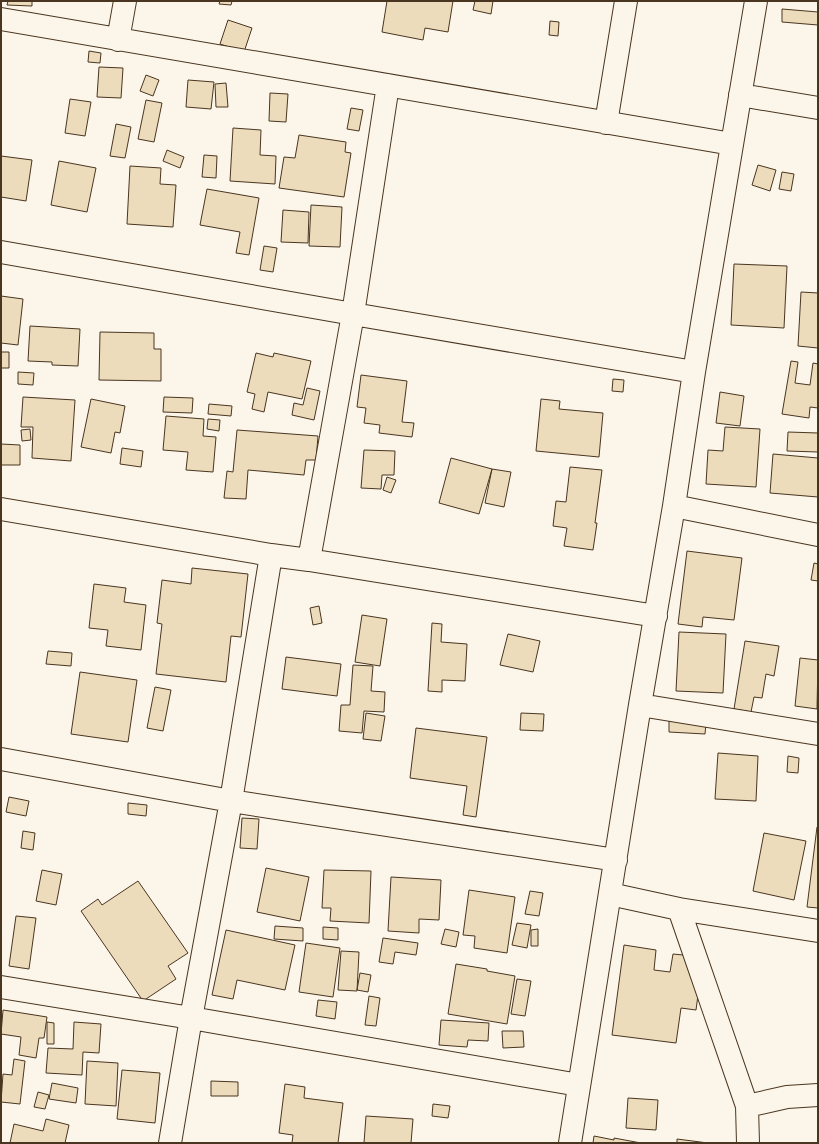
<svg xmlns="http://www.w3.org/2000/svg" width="819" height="1144" font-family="'Alegreya Sans',sans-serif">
<rect width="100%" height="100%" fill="#fbf6e9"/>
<!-- building -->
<path fill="#ecdcbc" stroke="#4a3520" d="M8,1H32V6L7,5Z
M220,1H232L231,5L219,4Z
M387,1H453L448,32L425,28L423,40L382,32Z
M475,1H493L491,14L473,10Z
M782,9L818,12V25L782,22Z
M228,20L252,28L244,52L220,44Z
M550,21L559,22L558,36L549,35Z
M89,51L101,53L100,63L88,62Z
M99,67L123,68L121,98L97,97Z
M146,75L159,80L153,96L140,91Z
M188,80L214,82L211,109L186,107Z
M226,83L228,107H216L215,84Z
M270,93L288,94L286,122L269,121Z
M70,99L91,102L85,136L65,133Z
M146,100L162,103L154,142L138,139Z
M351,108L363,110L359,131L347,129Z
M116,124L131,127L125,158L110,156Z
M233,128L261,130L260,155L276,156L275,184L230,181Z
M299,135L346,142L345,152L351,153L344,197L279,188L284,157L295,158Z
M167,150L184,157L180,168L163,161Z
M204,155L217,156L216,178L202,177Z
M1,156L32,160L26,201L1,197Z
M59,161L96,168L87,212L51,205Z
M758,165L776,170L770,191L752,185Z
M130,166L161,168L160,184L176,185L173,227L127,224Z
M782,172L794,174L791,191L779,189Z
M207,189L259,198L249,255L236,253L240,232L200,225Z
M311,205L342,207L340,247L309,246Z
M283,210L309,212L308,243L281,242Z
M264,246L277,248L273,272L260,270Z
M734,264L787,266L784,328L731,325Z
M801,292L818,293V348L798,346Z
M1,296L23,299L18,345L1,343Z
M30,326L80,329L78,366L52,365V362L28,361Z
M100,332L154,333V349H161V381L99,380Z
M1,352H9V368H1Z
M256,353L273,357L274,353L311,361L302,399L268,392L264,412L252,409L255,394L247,392Z
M791,361L798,362L795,383L810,385L813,363L818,364V408L810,407L809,418L782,414Z
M18,372L34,373L33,385L18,384Z
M361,375L407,381L402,422L414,423L412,437L379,433L380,425L364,423L366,408L357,407Z
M613,379L624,380L623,392L612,391Z
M307,388L320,391L314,420L292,415L294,403L303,405Z
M720,392L744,396L740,426L716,423Z
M23,397L75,400L71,461L32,458L33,427H21Z
M164,397L193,398L192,413L163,412Z
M91,399L125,406L120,433L115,432L111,453L81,447Z
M541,399L560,401L559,409L603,413L599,457L536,451Z
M209,404L232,406L231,416L208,414Z
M166,416L204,419L203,436L216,437L213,472L186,470L188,452L163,450Z
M208,419L220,420L219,431L207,429Z
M725,427L760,429L756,487L706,484L708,450L723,451Z
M30,429L31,440L22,441L21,430Z
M237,430L318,436L316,460H306L304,475L248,470L246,499L224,498L227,471L233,472Z
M788,432L818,433V452L787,451Z
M1,444L20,445V465H1Z
M122,448L143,451L141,467L120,464Z
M364,450L395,451L394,475H382L381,489L361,488Z
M773,454L818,458V497L770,493Z
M451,458L492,469L479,514L439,503Z
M570,467L602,470L595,523H597L593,550L564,546L567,528L553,526L556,501L566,502Z
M492,469L511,472L504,507L485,503Z
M387,477L396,480L391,493L383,490Z
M687,551L742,558L734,620L703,617L702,627L678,624Z
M814,563L818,564V581L811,580Z
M192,568L248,574L241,637L231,636L226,682L156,674L162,624L157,623L162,580L191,584Z
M94,584L126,588L124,602L146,605L141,650L106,646L108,630L89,628Z
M319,606L322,623L313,625L310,608Z
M362,615L387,619L380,666L355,662Z
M432,623L442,624L441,642L467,644L465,681L442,680V692L428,691Z
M679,632L726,634L723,693L676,691Z
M508,634L540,641L533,672L500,665Z
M745,641L779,646L774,676L766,674L762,698L754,697L751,712L734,709Z
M48,651L72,653L71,666L46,664Z
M286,657L341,664L337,696L282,689Z
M800,658L818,660L817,709L795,706Z
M353,665L373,666L371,691L385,692L384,712L364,711L362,733L339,731L341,705H350Z
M80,672L137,680L128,742L71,734Z
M155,687L171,690L163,731L147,728Z
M366,713L385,716L381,741L363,739Z
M521,713L544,714L543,731L520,730Z
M669,721L706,723L705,734L669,732Z
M416,728L487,737L476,817L463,815L467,786L410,778Z
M718,753L758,756L756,801L715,799Z
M788,756L799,758L798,773L787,772Z
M9,797L29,801L26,816L6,812Z
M128,803L147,805L146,816L128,814Z
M242,818L259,819L257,849L240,848Z
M817,827L818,828V908L807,907Z
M23,831L35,833L33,850L21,848Z
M764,833L806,841L794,900L753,891Z
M266,868L309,877L300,921L257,912Z
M42,870L62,874L56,905L36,901Z
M324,870L371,871L369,923L330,921L331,908H322Z
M391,877L441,880L439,920L419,919V933L388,931Z
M138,881L188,953L168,966L176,979L143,1001L81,911L98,899L102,905Z
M469,890L515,897L507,953L474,948L475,936L463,935Z
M530,891L543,893L539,916L525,914Z
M16,916L36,918L29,969L9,966Z
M517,923L531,925L527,948L512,945Z
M275,926L303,928V941L274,939Z
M323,927L338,928V940L323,939Z
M445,929L459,932L456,947L441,944Z
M538,929V946H531V930Z
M226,930L295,945L285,990L237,980L233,999L212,995Z
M383,938L418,943L416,955L395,952L393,964L379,962Z
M306,943L340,948L333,997L299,992Z
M624,945L656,950L654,970L670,972L673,954L703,957L696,1010L681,1008L676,1043L612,1035Z
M341,951L359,952L357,991L338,990Z
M456,964L487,969V971L515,976L507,1024L448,1014Z
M360,973L371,975L368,992L357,990Z
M517,979L531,981L525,1016L511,1014Z
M369,996L380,998L376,1026L365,1025Z
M318,1000L337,1002L335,1019L316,1016Z
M3,1010L47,1017L44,1038H39L36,1058L19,1055L21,1037L1,1034Z
M441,1020L489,1023L488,1041L468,1040L467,1047L439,1045Z
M47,1022L54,1023V1044H47Z
M74,1022L101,1024L99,1053L83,1052L82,1075L46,1073L48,1048L73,1049Z
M502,1031H523L524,1047L503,1048Z
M14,1059L25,1061L20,1104L1,1102L3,1074L12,1075Z
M87,1061L118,1063L116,1106L85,1104Z
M122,1070L160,1073L155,1123L117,1119Z
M211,1081L238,1082V1096H211Z
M52,1083L78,1088L76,1103L49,1099Z
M285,1084L305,1087L304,1098L343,1103L338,1143H292L293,1135L279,1133Z
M38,1092L49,1095L45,1109L34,1107Z
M628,1098L658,1100L656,1130L626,1128Z
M433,1104L450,1106L448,1118L432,1116Z
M366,1116L413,1119L411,1143H364Z
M46,1119L69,1125L65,1143H10L14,1124L43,1131Z
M594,1136L614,1140V1138L641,1143H593Z
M677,1139L708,1143H677Z"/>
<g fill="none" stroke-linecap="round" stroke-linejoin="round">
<defs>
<path id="minor" d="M1,19L732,144
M118,40L125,1
M740,95L818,108
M606,123L626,1
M1,252L353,314L694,372
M674,506L818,535
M1,509L271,555L309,560L656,616
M309,560L353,314L388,85
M640,705L818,734
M1,759L231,801L616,860
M610,894L679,909L818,931
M679,909L747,1106L748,1143
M1,987L191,1018L579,1085
M747,1106L787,1097L818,1095
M170,1143L191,1018L231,801L271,555
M570,1143L640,705L674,506L694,372L756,1"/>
</defs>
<!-- minor casing -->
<use href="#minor" stroke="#4a3520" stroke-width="24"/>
<!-- minor -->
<use href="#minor" stroke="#fbf6e9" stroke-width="22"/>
</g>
<!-- border -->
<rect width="819" height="1144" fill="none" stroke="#4a3520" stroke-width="4"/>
</svg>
